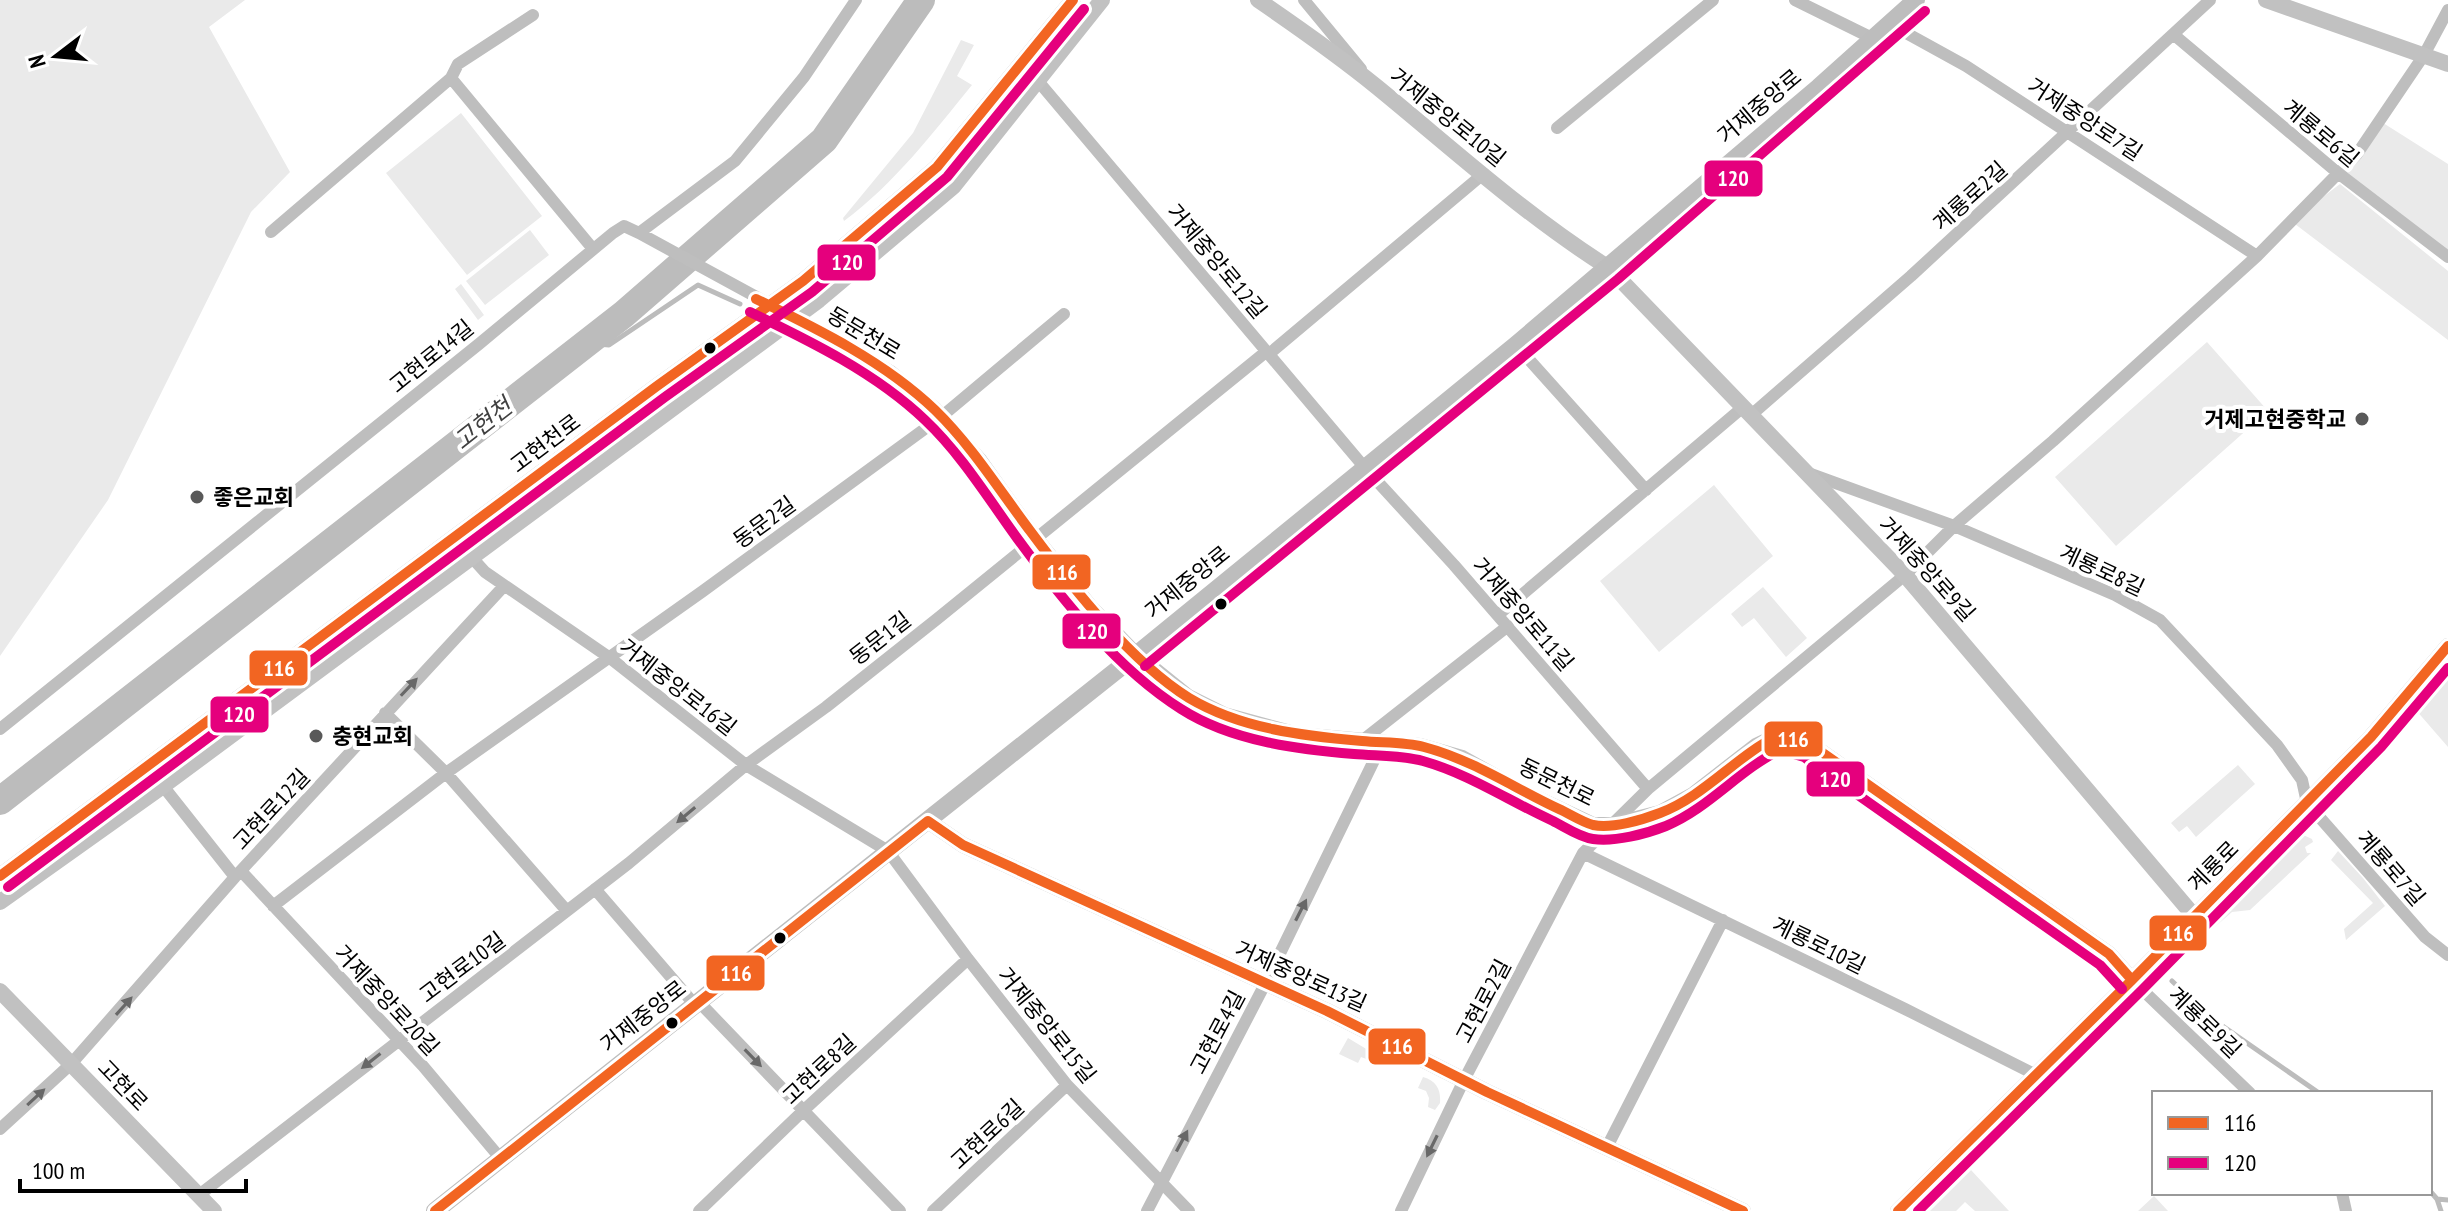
<svg xmlns="http://www.w3.org/2000/svg" width="2448" height="1211" font-family="'PT Sans Narrow','Noto Sans KR',sans-serif">
<rect width="100%" height="100%" fill="#fff"/>
<!-- green -->
<path fill="#eaeaea" d="M0,0H245L209,27L290,172L251,212L108,500L0,656Z
M961,40L974,45L957,76L972,85C933,133 894,184 844,221L843,218L913,133Z
M461,113L542,216L467,275L386,173Z
M2380,121L2448,164V257L2338,173Z
M2340,184L2448,271V340L2291,221Z
M530,230L549,255L485,305L466,281Z
M461,284L484,315L478,320L455,289Z
M2207,342L2268,411L2116,546L2055,477Z
M1714,485L1773,556L1659,652L1600,581Z
M440,560L445,565L121,802L117,797Z
M1763,587L1807,638L1786,657L1754,618L1742,627L1731,614Z
M2448,673V747L2415,709Z
M2238,765L2255,784L2196,837L2187,826L2179,832L2171,823Z
M2301,834L2312,839L2313,842L2305,847L2307,853H2311L2250,910L2232,912L2201,939L2186,945Z
M2338,851L2363,878L2385,906L2346,940L2344,929L2373,903L2331,860Z
M1348,1038L1373,1053L1369,1060L1361,1057L1358,1063L1339,1054Z
M1423,1077C1437,1081 1441,1090 1440,1103L1435,1110L1428,1107L1429,1098L1426,1091L1418,1088Z
M1971,1170L2009,1211H1975L1965,1202L1956,1211H1930Z
M2154,1196L2168,1211H2138Z"/>
<g fill="none" stroke-linecap="round" stroke-linejoin="round">
<!-- stream -->
<path stroke="#bcbcbc" stroke-width="5" d="M586,343L609,345L698,285L740,304
M2172,981L2211,1018L2319,1093
M2430,1191L2437,1199L2448,1200
M2437,1199L2441,1211"/>
<!-- river -->
<path stroke="#bcbcbc" stroke-width="28" d="M0,801L624,314L824,140L921,0"/>
<!-- street -->
<path stroke="#bebebe" stroke-width="12" d="M1304,0L1361,69
M1795,0L1872,38
M1888,23L1966,66L2257,256
M2173,34L2338,173L2448,257
M451,78L593,249
M1038,81L1365,468L1454,565L1648,789
M1557,128L1713,0
M271,232L451,78L458,64L533,15
M639,233L771,305
M1516,345L1646,490
M1269,354L1482,175
M1750,416L1911,276L2210,0
M1808,473L1954,526L2115,595L2160,620L2277,745L2302,780L2307,803L2425,937L2448,955
M455,539L485,572L610,658L746,765L888,851L968,959L1067,1085L1189,1211
M1498,615L1742,408
M385,713L446,773L567,911
M0,729L479,344L613,233L624,226L639,233L735,161L804,77L856,0
M1363,740L1508,626
M163,786L235,877
M1583,853L1905,1009L2036,1075
M241,871L423,1066L501,1159
M595,889L695,1005
M273,906L446,773L703,591L941,417L1064,314
M2132,980L2250,1093
M699,1002L900,1211
M0,1129L71,1064L235,877L504,586
M1607,1147L1723,920
M2342,1193L2346,1211
M199,1195L629,863L746,765L826,707L937,619L1267,351
M699,1211L804,1110L968,959
M933,1211L1067,1085
M1147,1211L1265,984L1383,742
M1401,1211L1464,1080L1583,853L1648,789L1905,575L1954,526L2053,441L2257,256L2357,154L2424,55L2448,10"/>
<!-- secondary -->
<path stroke="#c1c1c1" stroke-width="16" d="M1258,0C1299,28 1339,56 1377,87C1453,149 1526,216 1609,268L1905,575L2194,916
M2266,0L2448,64
M771,305L890,373L935,410L979,460L1031,533L1090,607L1136,655L1188,697L1224,715L1298,735L1420,746L1462,758L1523,792L1593,825H1612L1660,813L1693,795L1756,746L1779,735L1810,744L2109,954L2132,980
M928,821L963,845L1327,1011L1487,1092L1743,1211
M0,876L657,386L803,281L937,167L1073,0
M0,902L163,786L819,300L953,187L1102,0
M0,991L214,1211
M1898,1211L2132,980L2371,737L2448,646"/>
<!-- primary -->
<path stroke="#bdbdbd" stroke-width="18" d="M435,1211L1136,655L1516,345L1819,87L1916,0"/>
<defs>
<path id="bus-1" d="M756,299C818,329 885,362 935,410C972,446 1000,491 1031,532C1072,587 1131,662 1189,698C1241,729 1304,736 1362,741C1383,743 1405,742 1424,747C1473,760 1514,788 1559,809C1570,814 1582,822 1593,825C1612,829 1642,820 1660,813C1705,796 1736,756 1779,735L1810,744L2109,954L2132,980
M0,876L657,386L803,281L937,167L1073,0
M435,1211L928,821L963,845L1327,1011L1487,1092L1743,1211
M1898,1211L2132,980L2371,737L2448,646"/>
<path id="bus-2" d="M750,312C810,341 876,373 925,420C961,454 988,498 1017,538C1061,598 1117,669 1181,709C1231,741 1296,749 1354,754C1377,756 1401,755 1423,761C1469,774 1509,801 1553,821C1565,827 1579,837 1593,839C1615,842 1646,834 1666,826C1709,808 1739,770 1780,750L1804,757L2100,965L2122,989
M1145,666L1618,279L1925,11
M8,887L665,397L812,292L947,177L1084,9
M1918,1211L2142,990L2381,747L2448,668"/>
</defs>
<!-- bus-1 casing -->
<use href="#bus-1" stroke="#fff" stroke-width="16"/>
<!-- bus-2 casing -->
<use href="#bus-2" stroke="#fff" stroke-width="16"/>
<!-- bus-1 -->
<use href="#bus-1" stroke="#f26522" stroke-width="10"/>
<!-- bus-2 -->
<use href="#bus-2" stroke="#e5007d" stroke-width="10"/>
</g>
<!-- one-way arrows -->
<defs><path id="oneway-solid" d="M-6-.8H1V-3.2L6.5 0L1 3.2V.8H-6Z" transform="scale(2)"/></defs>
<g fill="#686868">
<use href="#oneway-solid" transform="translate(409 687) rotate(-47)"/>
<use href="#oneway-solid" transform="translate(686 815) rotate(140)"/>
<use href="#oneway-solid" transform="translate(1301 910) rotate(-63)"/>
<use href="#oneway-solid" transform="translate(124 1006) rotate(-48)"/>
<use href="#oneway-solid" transform="translate(753 1058) rotate(46)"/>
<use href="#oneway-solid" transform="translate(371 1061) rotate(142)"/>
<use href="#oneway-solid" transform="translate(36 1097) rotate(-43)"/>
<use href="#oneway-solid" transform="translate(1182 1141) rotate(-62)"/>
<use href="#oneway-solid" transform="translate(1432 1146) rotate(116)"/>
</g>
<!-- markers -->
<g fill="#000" stroke="#fff" stroke-width="3">
<circle cx="710" cy="348" r="7"/>
<circle cx="1221" cy="604" r="7"/>
<circle cx="780" cy="938" r="7"/>
<circle cx="672" cy="1023" r="7"/>
</g>
<g fill="#595959" stroke="#fff" stroke-width="3">
<circle cx="2362" cy="419" r="8"/>
<circle cx="197" cy="497" r="8"/>
<circle cx="316" cy="736" r="8"/>
</g>
<g text-anchor="middle" stroke-width="8" stroke-linejoin="round" paint-order="stroke">
<!-- street labels -->
<g font-size="22" fill="#000" stroke="#fff">
<text transform="translate(1759 106) rotate(-40)" y="8">거제중앙로</text>
<text transform="translate(1448 117) rotate(39)" y="8">거제중앙로10길</text>
<text transform="translate(2085 119) rotate(33)" y="8">거제중앙로7길</text>
<text transform="translate(2321 133) rotate(40)" y="8">계룡로6길</text>
<text transform="translate(1970 196) rotate(-42)" y="8">계룡로2길</text>
<text transform="translate(1217 261) rotate(50)" y="8">거제중앙로12길</text>
<text transform="translate(864 333) rotate(31)" y="8">동문천로</text>
<text transform="translate(431 356) rotate(-39)" y="8">고현로14길</text>
<text transform="translate(545 443) rotate(-37)" y="8">고현천로</text>
<text transform="translate(764 522) rotate(-36)" y="8">동문2길</text>
<text transform="translate(1927 569) rotate(48)" y="8">거제중앙로9길</text>
<text transform="translate(2102 570) rotate(25)" y="8">계룡로8길</text>
<text transform="translate(1187 582) rotate(-39)" y="8">거제중앙로</text>
<text transform="translate(1523 614) rotate(49)" y="8">거제중앙로11길</text>
<text transform="translate(880 638) rotate(-38)" y="8">동문1길</text>
<text transform="translate(678 687) rotate(38)" y="8">거제중앙로16길</text>
<text transform="translate(1557 782) rotate(26)" y="8">동문천로</text>
<text transform="translate(271 809) rotate(-47)" y="8">고현로12길</text>
<text transform="translate(2213 866) rotate(-45)" y="8">계룡로</text>
<text transform="translate(2391 868) rotate(49)" y="8">계룡로7길</text>
<text transform="translate(1819 945) rotate(26)" y="8">계룡로10길</text>
<text transform="translate(462 967) rotate(-37)" y="8">고현로10길</text>
<text transform="translate(1301 976) rotate(24)" y="8">거제중앙로13길</text>
<text transform="translate(387 1000) rotate(47)" y="8">거제중앙로20길</text>
<text transform="translate(1483 1001) rotate(-62)" y="8">고현로2길</text>
<text transform="translate(643 1016) rotate(-38)" y="8">거제중앙로</text>
<text transform="translate(2205 1022) rotate(44)" y="8">계룡로9길</text>
<text transform="translate(1047 1025) rotate(51)" y="8">거제중앙로15길</text>
<text transform="translate(1217 1032) rotate(-62)" y="8">고현로4길</text>
<text transform="translate(819 1069) rotate(-43)" y="8">고현로8길</text>
<text transform="translate(123 1085) rotate(46)" y="8">고현로</text>
<text transform="translate(987 1134) rotate(-43)" y="8">고현로6길</text>
</g>
<!-- poi labels -->
<g font-size="22" font-weight="bold" fill="#000" stroke="#fff" text-anchor="start">
<text x="2346" y="427" text-anchor="end">거제고현중학교</text>
<text x="213" y="505">좋은교회</text>
<text x="332" y="744">충현교회</text>
</g>
<!-- water labels -->
<g font-size="24" font-style="italic" fill="#404040" stroke="#fff">
<text transform="translate(483 424) rotate(-38)" y="8">고현천</text>
</g>
</g>
<g stroke="#fff" stroke-width="3">
<rect x="1703" y="159" width="61" height="39" rx="8" fill="#e5007d"/>
<rect x="816" y="243" width="61" height="39" rx="8" fill="#e5007d"/>
<rect x="1031" y="553" width="61" height="38" rx="8" fill="#f26522"/>
<rect x="1061" y="612" width="61" height="38" rx="8" fill="#e5007d"/>
<rect x="248" y="649" width="61" height="38" rx="8" fill="#f26522"/>
<rect x="209" y="695" width="61" height="39" rx="8" fill="#e5007d"/>
<rect x="1763" y="720" width="61" height="38" rx="8" fill="#f26522"/>
<rect x="1805" y="760" width="61" height="38" rx="8" fill="#e5007d"/>
<rect x="2148" y="914" width="60" height="38" rx="8" fill="#f26522"/>
<rect x="705" y="954" width="61" height="38" rx="8" fill="#f26522"/>
<rect x="1367" y="1027" width="60" height="39" rx="8" fill="#f26522"/>
</g>
<g font-size="22" text-anchor="middle" font-weight="bold" fill="#fff">
<text x="1733" y="186">120</text>
<text x="847" y="270">120</text>
<text x="1062" y="580">116</text>
<text x="1092" y="639">120</text>
<text x="279" y="676">116</text>
<text x="239" y="722">120</text>
<text x="1793" y="747">116</text>
<text x="1835" y="787">120</text>
<text x="2178" y="941">116</text>
<text x="736" y="981">116</text>
<text x="1397" y="1054">116</text>
</g>
<!-- legend -->
<rect x="2152" y="1091" width="280" height="104" fill="#ffffff" stroke="#999999" stroke-width="2"/>
<rect x="2168" y="1117" width="40" height="12" fill="#f26522" stroke="#999999" stroke-width="2"/>
<text x="2224" y="1131" font-size="24" fill="#000000">116</text>
<rect x="2168" y="1157" width="40" height="12" fill="#e5007d" stroke="#999999" stroke-width="2"/>
<text x="2224" y="1171" font-size="24" fill="#000000">120</text>
<!-- north arrow -->
<g transform="translate(56 56) rotate(254)" stroke="#ffffff" stroke-width="6" paint-order="stroke">
<path d="M0-6L14 30L0 20L-14 30Z" fill="#000000"/>
<text y="-12" font-size="22" font-weight="bold" text-anchor="middle" fill="#000000">N</text>
</g>
<!-- scale -->
<path d="M20 1179v12h226v-12" fill="none" stroke="#000000" stroke-width="4"/>
<text x="32" y="1179" font-size="24" fill="#000000" stroke="#ffffff" stroke-width="6" paint-order="stroke">100 m</text>
</svg>
